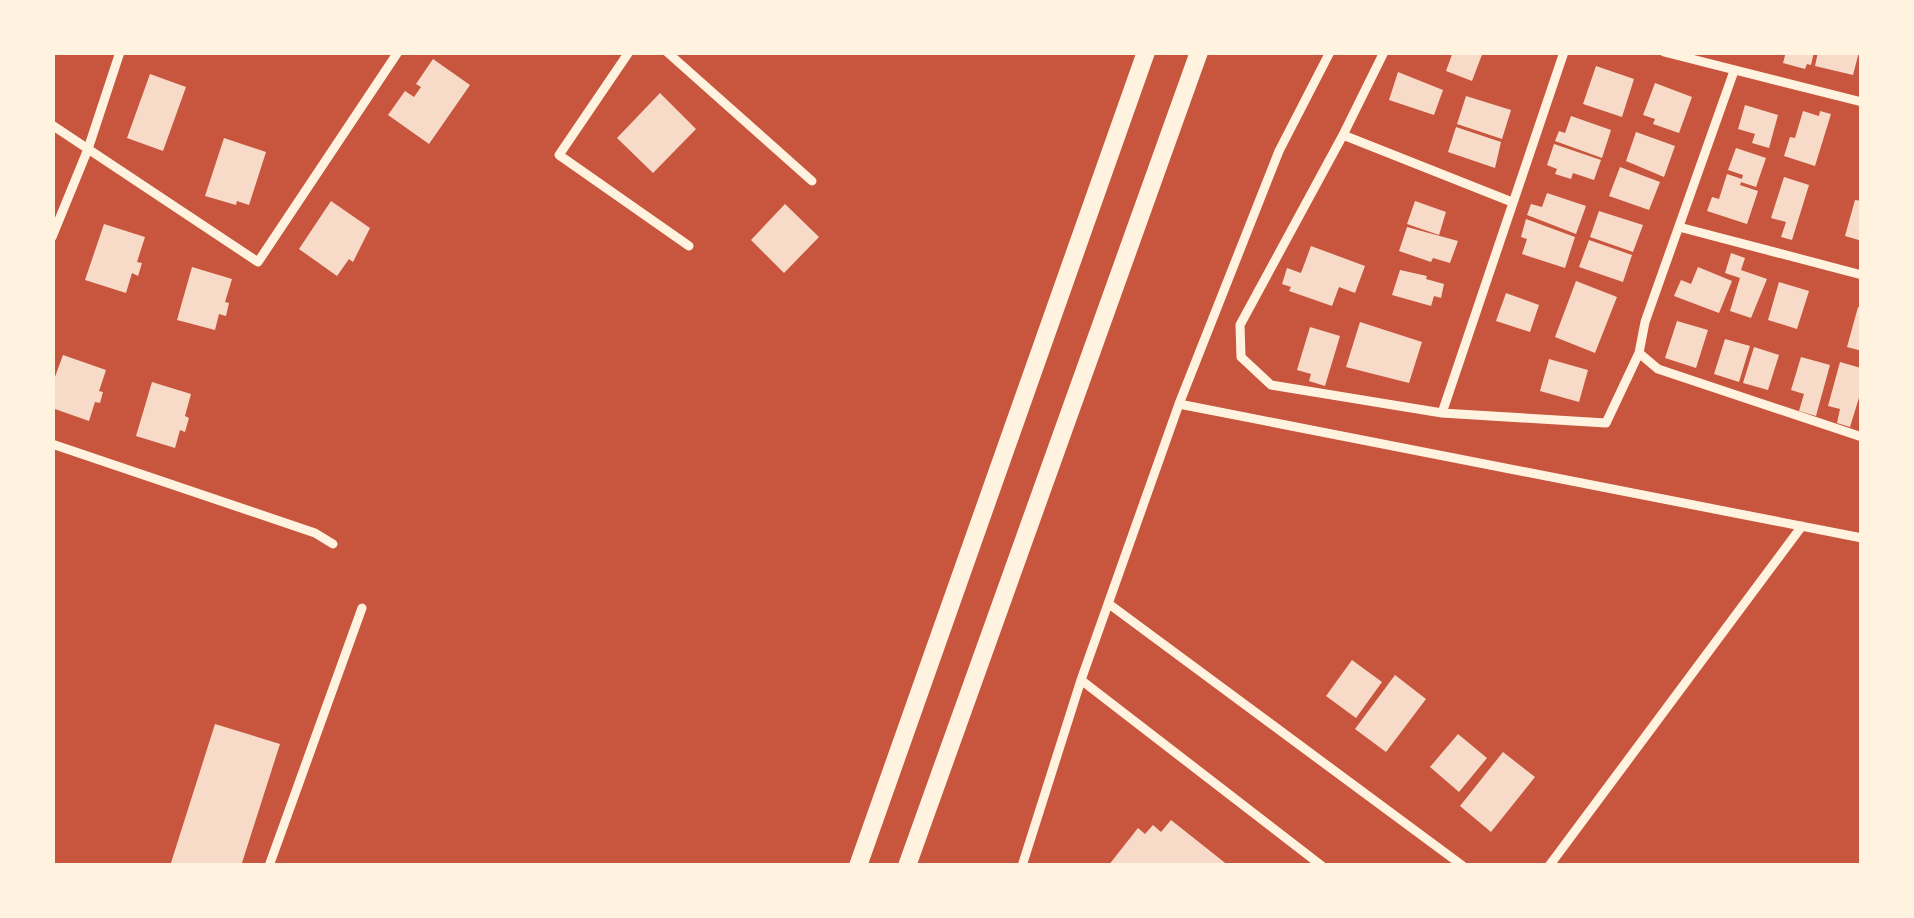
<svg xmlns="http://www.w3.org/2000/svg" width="1914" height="918" font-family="'Titillium Web',sans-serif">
<rect width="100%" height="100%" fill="#c8553d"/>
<!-- building -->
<path fill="#f7dbc8" d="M1453,52H1483L1472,81L1446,71Z
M1786,52H1814L1811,65L1807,64L1805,69L1783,63Z
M1818,52H1859L1853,75L1815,66Z
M433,59L470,85L429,144L388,115L405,91L414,97L421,87L416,84Z
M1596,66L1634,79L1622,117L1583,104Z
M1398,72L1443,90L1434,115L1389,100Z
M150,74L186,87L163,151L127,138Z
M1655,83L1692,97L1679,133L1653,124L1655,119L1643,115Z
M660,93L696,129L653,173L617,138Z
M1466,96L1511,110L1502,139L1457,124Z
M1745,105L1778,115L1769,148L1752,143L1755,134L1738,129Z
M1803,111L1819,116L1820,111L1831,114L1815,166L1784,156L1790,137L1795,138Z
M1571,116L1611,130L1602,158L1555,141L1559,131L1565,133Z
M1456,127L1501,142L1495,168L1448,152Z
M1636,132L1675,146L1664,177L1626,161Z
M224,138L266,152L249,205L237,201L236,205L205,196Z
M1554,144L1601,160L1594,180L1573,173L1571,179L1555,174L1557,169L1547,165Z
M1736,148L1766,158L1756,187L1741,182L1743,175L1728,170Z
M1620,167L1660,182L1649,210L1609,196Z
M1727,174L1742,179L1740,185L1758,191L1747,224L1707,211L1712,197L1719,199Z
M1784,177L1809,185L1792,240L1781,237L1786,222L1771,218Z
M1547,193L1586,206L1576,234L1527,215L1531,204L1542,207Z
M1855,200L1862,201V241L1845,236Z
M331,201L370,228L353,262L349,259L337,276L299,249Z
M1415,201L1446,212L1439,235L1407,224Z
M785,204L819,237L784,273L751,240Z
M1599,211L1643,225L1633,252L1590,237Z
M1526,219L1575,237L1565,268L1522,254L1527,239L1521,237Z
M104,224L145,237L137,262L142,263L138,276L132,273L126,293L85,280Z
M1407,227L1458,241L1450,263L1433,258L1431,262L1399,251Z
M1589,240L1632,255L1623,282L1579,267Z
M1311,246L1365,266L1355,293L1339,287L1332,306L1289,291L1291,287L1282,284L1287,268L1301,273Z
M1731,253L1745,258L1741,270L1767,279L1751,318L1730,311L1740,278L1725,273Z
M192,267L232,279L225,302L229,303L226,316L219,314L215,330L177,320Z
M1698,267L1732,281L1719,313L1674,296L1681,280L1691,284Z
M1400,270L1427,276L1426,279L1444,284L1441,298L1434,296L1431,306L1392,295Z
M1576,281L1617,297L1595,353L1555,337Z
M1779,282L1809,291L1797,329L1768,320Z
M1506,293L1539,305L1530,332L1496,321Z
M1858,307L1862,308V351L1847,347Z
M1677,321L1708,330L1696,368L1665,358Z
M1360,322L1422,342L1409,383L1346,367Z
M1310,327L1340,336L1325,386L1309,381L1311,374L1297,370Z
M1725,339L1750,346L1739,382L1714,374Z
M1754,347L1779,355L1768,390L1743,383Z
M63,355L106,370L99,391L103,392L100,403L95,402L89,421L52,408V385Z
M1801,357L1830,365L1816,416L1799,411L1804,394L1791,390Z
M1549,359L1588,370L1579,402L1540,391Z
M1840,362L1861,368L1862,388L1850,427L1837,423L1840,409L1828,406Z
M152,382L191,394L185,416L189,418L185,432L180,430L175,448L136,436Z
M1352,660L1382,682L1356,718L1326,696Z
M1395,675L1426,699L1386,752L1355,729Z
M215,724L280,744L241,866H170Z
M1458,734L1487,758L1459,792L1430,767Z
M1503,752L1535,777L1491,832L1460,806Z
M1171,820L1229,866H1108L1138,828L1145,834L1153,825L1161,832Z"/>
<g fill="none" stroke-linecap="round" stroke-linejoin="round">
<!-- minor -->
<path stroke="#fff3e0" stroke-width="9" d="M629,52L559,155L689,246
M667,52L812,181
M1384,52L1343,135L1240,325L1241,357L1271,385L1442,413L1606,423L1639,353L1645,322L1734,71
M1664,52L1862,102
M52,125L258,262L398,52
M1343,135L1512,202
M1679,227L1862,275
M52,237L88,149L120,52
M1639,353L1658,369L1862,437
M1179,404L1862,538
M1442,413L1564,52
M52,444L315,533L333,544
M1109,604L1463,866
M1081,680L1322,866
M269,866L362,608
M1022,866L1081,680L1179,404L1279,151L1330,52
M1549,866L1802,526"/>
<!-- motorway -->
<path stroke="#fff3e0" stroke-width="18" d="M858,866L1146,52
M907,866L1199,52"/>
</g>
<!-- border -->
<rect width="1914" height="918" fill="none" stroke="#fff3e0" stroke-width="110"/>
</svg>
